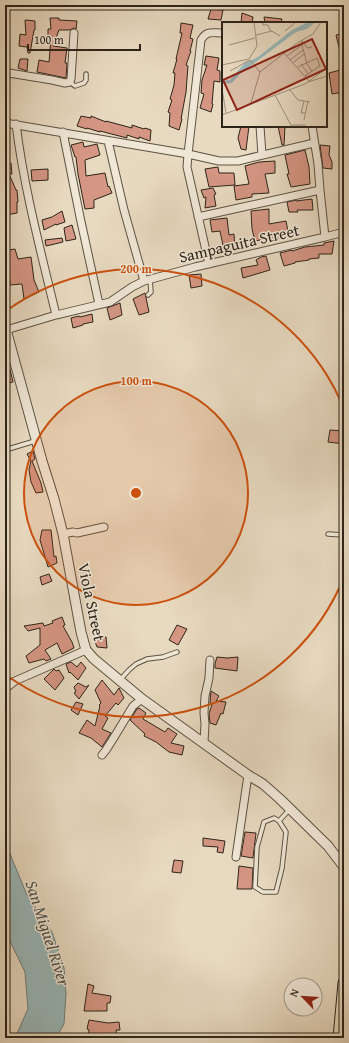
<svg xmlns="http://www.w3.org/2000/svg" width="349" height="1043" font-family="'Gentium Book Plus',serif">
<rect width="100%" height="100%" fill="#e8dac1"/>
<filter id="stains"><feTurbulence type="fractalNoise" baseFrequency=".005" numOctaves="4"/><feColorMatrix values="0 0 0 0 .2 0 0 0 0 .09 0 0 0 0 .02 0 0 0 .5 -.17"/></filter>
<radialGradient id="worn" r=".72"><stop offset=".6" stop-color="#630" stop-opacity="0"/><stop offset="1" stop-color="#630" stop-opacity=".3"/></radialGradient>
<!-- water -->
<path fill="#99b9bb" stroke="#6e7d7a" d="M5,842L27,895L52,932L64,968L66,994L64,1024L56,1038H15L28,1009L25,972L5,931Z"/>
<!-- building -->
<path fill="#d59684" stroke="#2d2419" d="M211,9L223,10L221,20L208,19Z
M242,13L253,17L252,23H241Z
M264,17L282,19L281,23H265Z
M50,18H59V20L77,21L76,29L74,28L70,30H59L53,46L67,48L65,63H67L66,78L37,72L39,60L49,62L51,38L48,37V29H51Z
M25,20L35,21V30H34L30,53H28L27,47L19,46L20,34L26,35Z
M181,23L193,25L190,38L193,39L190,51H191L186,65L188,66L186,92L181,119H182L179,130L169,126L170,113L168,112L172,100L170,99L174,85L175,73H173L177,59H176L182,33H180Z
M344,33V60H342L336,35Z
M206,56L219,58L217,70L220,71V82L214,81L212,104H213L211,112L200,108L204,94L201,93L202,80L207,65H204Z
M20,59H28L27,71L18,68Z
M344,69V92L332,94L329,73Z
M81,116L91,118V116L106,122V121L132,128V125L144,129L145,128L151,130L150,141L139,137V139L127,135V138L100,131V132L87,128V129L77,126Z
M241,126H249L246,150L241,149L238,138Z
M278,126H285L284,145H282Z
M83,142L84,147L97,144L100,155L85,160L86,176L105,173L108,187L109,186L112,193L94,200V208L85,209L78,174L76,157H75L71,145Z
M320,145L330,146L329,155L332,162V169L323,168Z
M305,150L309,167L310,184L291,187L287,174H289L285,155Z
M275,161V173L265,174L269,193L252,194V197L236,200L234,186L249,184L245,166L259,162Z
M5,163H11L12,174H9L16,190H17L18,202H17V213L6,215V205H7L5,193Z
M218,167L219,173H234L235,185L209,187L205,169Z
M48,169V180L32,181L31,170Z
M213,188L216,194L214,195L216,206L205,208L206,197L204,198L201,190Z
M312,199L313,210H297L298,212H289L287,202L296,200V201Z
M269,209V224L286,221L289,236L272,240L271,238L255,241L252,229L251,211Z
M62,211L65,222L56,225V224L44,230L42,220L52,217Z
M227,218L229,235L234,234L235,249L224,250L220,231L212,232L210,220Z
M72,225L76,239L66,241L64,228Z
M62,238L63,242L46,246L45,240Z
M334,241L332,254H319V258L309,259V260L295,262V263L284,266L280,253L292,250V251L305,247L324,245V243Z
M15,249L18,259L31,257L34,280L39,292L24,299L22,284L10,285L9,270H5V252H7L9,250Z
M266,256L270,270L243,278L241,268L258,265L256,260L261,257Z
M201,274L202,286L191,288L189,275Z
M145,293L149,312L139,315L133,299Z
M120,303L122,315L110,320L107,308Z
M92,314L93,322L83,324V325L73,328L71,318L79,316L80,317Z
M5,357H7L13,382L5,384Z
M330,430L344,431V444L328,442Z
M33,451L35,459L32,461L41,483L43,492L36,493L31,482L29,470L31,461L27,454Z
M42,530H51L54,557L56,556L57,563L48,567L40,540Z
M49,574L52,581L42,585L40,577Z
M62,617L65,625L63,626L72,642L74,648L62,654L57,643L45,650L51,659L46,661L44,659L29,663L26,656L40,645V628L28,631L24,626L43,623L44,626L53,623L52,621Z
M177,625L187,629L178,645L169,640Z
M106,637L107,648L97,647L94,639Z
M217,657L227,658L238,657L237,671L215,668V664Z
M71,662L77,667L81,662L86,668L78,680L70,672L69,673L66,664Z
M54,669L56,671L59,670L64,678L55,690L44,679Z
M102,680L114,695L119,688L124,698L118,705L116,703L105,716L108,718L102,729L111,733L102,747L91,738L79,733L87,720L95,726L100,706L99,705L101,703L95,690Z
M78,683L86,687L89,685L79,699L74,693L76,692L74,687Z
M211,691L219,696L216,701L226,702L223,714L221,713L216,725L210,723L209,714L212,704L210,703Z
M76,702L83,704L78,715L71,710Z
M139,708L146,713L143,719L165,732L168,728L177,734L171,743L184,746L182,755L169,752L156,742L144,736L145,734L130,720L137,709Z
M245,832L256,833L253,858L241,856Z
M203,838L225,841L223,853L217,852L218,847L203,846Z
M174,860L183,861L181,873L172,872Z
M239,866L253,868L252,889H237Z
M88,984L94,986L92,993L111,996L110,1003H107V1011H84Z
M89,1020L108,1023L119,1022L120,1030H116L117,1037L88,1038L89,1030L87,1029Z"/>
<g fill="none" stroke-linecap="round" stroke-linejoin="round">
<defs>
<path id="service" d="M70,82L75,86L84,83L86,80V74
M5,249H6
M148,295L151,292L150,279
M5,450L35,441
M328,534L344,535
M120,680L129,670L136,664L147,659L163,657L177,652
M274,818L279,821L286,832L282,868L276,892H263L255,887L257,847L264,822Z
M279,821L290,809"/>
<path id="minor" d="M5,77L9,73L52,80L65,83L70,82L71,79L74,33
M5,123L188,154L219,161H238L314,143
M16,124C24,189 41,252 56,315
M260,126L262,155
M312,126L318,164L320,190L325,237
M63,132L80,217L99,304
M108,141L124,210L144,281
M198,217L320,190
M209,264L187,167L188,154L201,40C207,30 212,33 223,33
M6,330L56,315L110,302L132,287L144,281L195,267L325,237L344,232
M63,534L73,532L77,533L104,527
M5,689L15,681L86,650
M204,742L205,724L204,713L205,696L209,678L210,660
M102,755L106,750L113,739L133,706L142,699
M236,857L248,775"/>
<path id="tertiary" d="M5,326L42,461L54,499L63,534L81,632L86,650L94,659L142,699L248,775L263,784L280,799L328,846L344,867"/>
<path id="trunk" d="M339,1038L344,983"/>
</defs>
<!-- service casing -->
<use href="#service" stroke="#5c5243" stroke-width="5.5"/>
<!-- minor casing -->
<use href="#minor" stroke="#5c5243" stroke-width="9"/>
<!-- tertiary casing -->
<use href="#tertiary" stroke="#5c5243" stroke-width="11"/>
<!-- trunk casing -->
<use href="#trunk" stroke="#2d2419" stroke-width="13"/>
<!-- service -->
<use href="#service" stroke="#f0e7d7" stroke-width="3.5"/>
<!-- minor -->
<use href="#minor" stroke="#f0e7d7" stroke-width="7"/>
<!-- tertiary -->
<use href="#tertiary" stroke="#f0e7d7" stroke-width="9"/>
<!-- trunk -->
<use href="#trunk" stroke="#e8dac1" stroke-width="11"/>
</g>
<!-- distance rings -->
<circle cx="136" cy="493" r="112" fill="#cc510e" fill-opacity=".12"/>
<g fill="none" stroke="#cc510e" stroke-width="2">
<circle cx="136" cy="493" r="112"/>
<path d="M344 577A224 224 0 0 1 6 675M6 311A224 224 0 0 1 344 409"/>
</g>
<g text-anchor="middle" stroke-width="3" stroke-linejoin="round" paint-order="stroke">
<!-- street labels -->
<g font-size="16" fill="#2d2419" stroke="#f0e7d7">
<text transform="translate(239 243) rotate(-13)" y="6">Sampaguita Street</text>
<text transform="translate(92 602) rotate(78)" y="6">Viola Street</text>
</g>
<!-- water labels -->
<g font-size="17" font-style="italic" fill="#4d514a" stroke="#f0e7d7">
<text transform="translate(48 933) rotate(72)" y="6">San Miguel River</text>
</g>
</g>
<!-- overview -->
<g transform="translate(222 22)">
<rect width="105" height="105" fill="#e8dac1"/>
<path d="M86,0H94L85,7L74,10L19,51L10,61L0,62V59L8,58L23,41L36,35L70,8Z" fill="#99b9bb"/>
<path fill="none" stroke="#9d917e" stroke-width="1" d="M41,0V3H46L48,8L58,14M63,9L74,0M34,13L50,9M80,18L85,26L90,25M79,19L85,42L90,49M7,23L33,16M62,31L87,59M65,34L80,23M68,38L81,28M72,40L82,32M79,42L86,52M0,43L27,37L35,24L32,0M76,45L95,36L98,44L83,54M8,49L28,38L38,50M86,60L105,54M0,67L4,91M68,68L76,78L88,80M53,73L70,105M82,79L79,91H83M29,81L38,50L75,21L91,12L99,0M0,93L83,62L105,46M82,98L86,79M70,103H84"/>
<path fill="#8f2418" fill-opacity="0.15" stroke="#8f2418" stroke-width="2" d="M90,17L104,47L15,88L1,58Z"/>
<rect width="105" height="105" fill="none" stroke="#2d2419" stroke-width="2"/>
</g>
<circle cx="136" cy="493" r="6" fill="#cc510e" stroke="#f0e7d7" stroke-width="2"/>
<g font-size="12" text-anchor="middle" font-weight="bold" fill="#cc510e" stroke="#f0e7d7" stroke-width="3" stroke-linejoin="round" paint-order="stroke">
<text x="136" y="273">200 m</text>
<text x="136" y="385">100 m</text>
</g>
<!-- margin -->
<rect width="349" height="1043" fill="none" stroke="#e8dac1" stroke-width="20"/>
<rect x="6" y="6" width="337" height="1031" fill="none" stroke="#2d2419" stroke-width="2"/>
<rect x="10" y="10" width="329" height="1023" fill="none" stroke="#2d2419"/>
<!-- north arrow -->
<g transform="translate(303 997) rotate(295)"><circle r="19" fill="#f0e7d7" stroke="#a2998b"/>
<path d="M0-3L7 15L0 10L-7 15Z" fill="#8f2418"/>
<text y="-6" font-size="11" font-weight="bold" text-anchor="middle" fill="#2d2419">N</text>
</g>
<!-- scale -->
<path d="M28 44v6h112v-6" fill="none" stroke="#2d2419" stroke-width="2"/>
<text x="34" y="44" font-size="12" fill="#2d2419" stroke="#f0e7d7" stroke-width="3" paint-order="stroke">100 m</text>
<rect width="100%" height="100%" filter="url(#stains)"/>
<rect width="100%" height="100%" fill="url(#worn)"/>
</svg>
